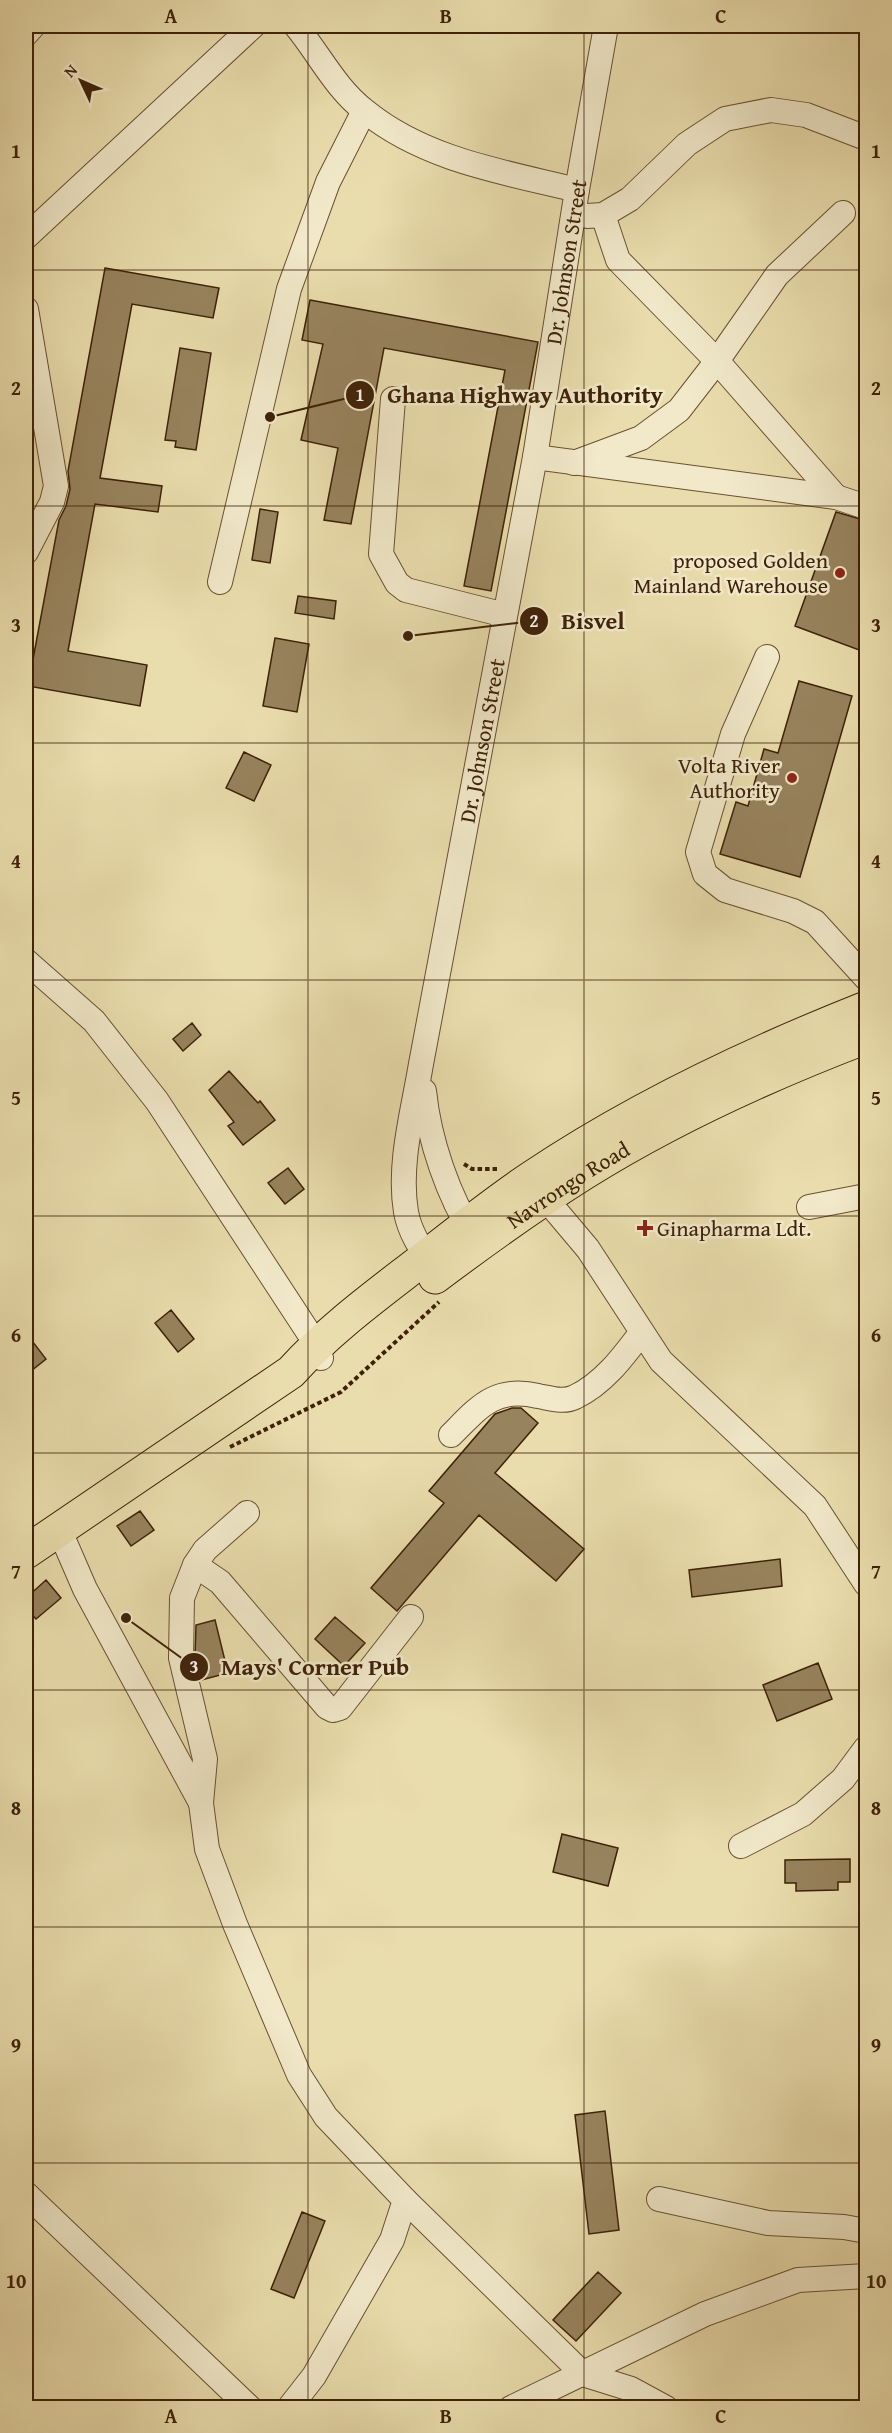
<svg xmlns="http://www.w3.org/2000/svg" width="892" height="2433" font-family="'Gentium Book Plus',serif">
<rect width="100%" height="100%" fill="#eaddad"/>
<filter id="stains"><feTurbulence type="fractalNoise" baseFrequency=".00333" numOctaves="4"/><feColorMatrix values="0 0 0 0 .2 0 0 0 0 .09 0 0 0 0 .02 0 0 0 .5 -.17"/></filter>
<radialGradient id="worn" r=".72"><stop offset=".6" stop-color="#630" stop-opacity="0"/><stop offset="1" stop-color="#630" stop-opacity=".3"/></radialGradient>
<!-- building -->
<path fill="#97835e" stroke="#3e2108" stroke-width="1.5" d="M105,268L219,288L213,318L132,304L100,478L162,486L158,512L95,504L68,651L147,665L140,706L28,686L59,520L66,506L70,489L68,471Z
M310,300L538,342L491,591L464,586L505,370L384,348L351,524L324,520L338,448L301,440L323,344L302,340Z
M180,348L211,353L196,450L175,447L176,441L165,440Z
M260,509L278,512L270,563L252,560Z
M836,512L867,521V653L795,626Z
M298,596L336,601L334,619L295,613Z
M275,638L309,644L297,712L263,706Z
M799,681L852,696L800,877L720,854L736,802L748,806L764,749L778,753Z
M244,752L271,765L254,801L226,788Z
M192,1023L201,1035L183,1051L173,1039Z
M229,1071L258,1103L260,1101L275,1120L243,1145L228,1126L234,1122L209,1090Z
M288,1168L304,1189L285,1204L268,1183Z
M171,1310L194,1339L178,1352L155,1323Z
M26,1333L46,1359L26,1375Z
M512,1408H521L538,1423L495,1473L584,1549L556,1581L479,1515L397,1611L371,1588L444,1503L429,1491L495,1414Z
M140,1511L154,1530L131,1546L117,1526Z
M780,1559L782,1586L692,1597L689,1570Z
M46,1580L61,1598L36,1619L26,1608V1598Z
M335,1617L365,1643L344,1666L315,1639Z
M215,1620L228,1673L201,1680L195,1656L196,1625Z
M818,1663L832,1699L777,1721L763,1685Z
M562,1834L618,1848L608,1886L553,1872Z
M850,1859V1882H838V1890L796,1891V1883H785V1860Z
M605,2111L619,2230L589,2234L575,2115Z
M302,2212L325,2221L294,2298L271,2289Z
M598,2272L621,2293L576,2341L553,2320Z"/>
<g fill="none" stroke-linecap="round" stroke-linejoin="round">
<defs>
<g id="minor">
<path d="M296,26C319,54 336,89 365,111C425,160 504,172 577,190"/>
<path d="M26,34L33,26"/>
<path d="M603,215L618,260L717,361L836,497"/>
<path d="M587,216L603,215L630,199L687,144L725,119L771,110L806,115L866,138"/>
<path d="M26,237L253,26"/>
<path d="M26,309L56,486L52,502L26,552"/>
<path d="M393,399L381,554L397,583L406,590L505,615"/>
<path d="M535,457L836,497L866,507"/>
<path d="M574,463L641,438L679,410L717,361L777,275L843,213"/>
<path d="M220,582L289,289L328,182L364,111"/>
<path d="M767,657L733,734L698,852L705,874L725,890L793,911L815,922L866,978"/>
<path d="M26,961L94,1021L157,1101L316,1344L321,1358"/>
<path d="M424,1091C429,1140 448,1196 475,1238"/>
<path d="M545,1198L588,1249L661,1361L815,1506L866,1584"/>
<path d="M809,1207L866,1196"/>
<path id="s1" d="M435,1270C423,1252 410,1234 406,1212C398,1164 413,1112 421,1064L535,457L577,190L606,26"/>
<path d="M451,1435C479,1407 495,1386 538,1396C550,1398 563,1403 575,1397C603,1384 623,1357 641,1333"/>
<path d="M247,1513L205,1550L195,1565L182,1598L181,1658L205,1759L201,1803L207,1849L235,1924L299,2075L326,2117L405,2200L392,2240L314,2376L289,2408"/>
<path d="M59,1529L85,1589L201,1803"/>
<path d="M195,1565L220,1582L327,1707L333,1710L340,1708L411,1617"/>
<path d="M741,1846L803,1814L843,1779L866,1748"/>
<path d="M26,2194L250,2408"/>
<path d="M659,2199L768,2223L844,2227L866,2231"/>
<path d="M405,2200L583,2374L631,2389L666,2408"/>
<path d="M511,2408L705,2314L798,2280L866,2276"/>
</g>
<g id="highway">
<path id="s2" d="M435,1277C483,1241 533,1205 584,1173C672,1118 769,1074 866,1037"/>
<path d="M26,1552L291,1372C329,1330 374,1297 418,1263C455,1234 492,1204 531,1178C635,1108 750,1054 866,1008"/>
</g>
</defs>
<!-- minor casing -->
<use href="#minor" stroke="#695031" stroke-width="26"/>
<!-- highway casing -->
<use href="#highway" stroke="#3e2108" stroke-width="35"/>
<!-- path -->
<path stroke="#3e2108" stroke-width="4" stroke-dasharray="4.5 3" stroke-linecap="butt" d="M464,1164L472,1169H497
M230,1447L341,1392L439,1302"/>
<!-- minor -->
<use href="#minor" stroke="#f1e9ca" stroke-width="24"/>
<!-- highway -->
<use href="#highway" stroke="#eaddad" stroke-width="33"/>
</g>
<!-- grid -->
<path fill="none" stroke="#3e2108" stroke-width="1.5" stroke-opacity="0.55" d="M308,26V2408M584,26V2408M26,270H866M26,506H866M26,743H866M26,980H866M26,1216H866M26,1453H866M26,1690H866M26,1927H866M26,2163H866"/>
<!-- markers -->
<g fill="#8f2418" stroke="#f1e9ca" stroke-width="2">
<circle cx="840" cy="573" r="6"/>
<circle cx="792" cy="778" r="6"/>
<path d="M642 1219h6v6h6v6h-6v6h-6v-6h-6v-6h6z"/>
</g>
<g text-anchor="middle" stroke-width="5" stroke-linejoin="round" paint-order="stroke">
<!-- street labels -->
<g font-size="22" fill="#3e2108" stroke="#f1e9ca">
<text dy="8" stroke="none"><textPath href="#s1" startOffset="1030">Dr. Johnson Street</textPath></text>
<text dy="8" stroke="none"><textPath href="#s1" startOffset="544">Dr. Johnson Street</textPath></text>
<text dy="8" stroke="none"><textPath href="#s2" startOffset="162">Navrongo Road</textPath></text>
</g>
<!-- poi labels -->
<g font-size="22" fill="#3e2108" stroke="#f1e9ca" text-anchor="end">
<text x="828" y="568">proposed Golden<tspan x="828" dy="25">Mainland Warehouse</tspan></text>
<text x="780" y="773">Volta River<tspan x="780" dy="25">Authority</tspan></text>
<text x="657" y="1236" text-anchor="start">Ginapharma Ldt.</text>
</g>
</g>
<!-- callouts -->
<path fill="none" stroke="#3e2108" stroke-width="2" d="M270 417L360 395M408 636L534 621M126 1618L194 1667"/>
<g fill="#3e2108" stroke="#f1e9ca" stroke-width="2">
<circle cx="270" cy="417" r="6"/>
<circle cx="408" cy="636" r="6"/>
<circle cx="126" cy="1618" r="6"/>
<circle cx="360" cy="395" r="15"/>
<circle cx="534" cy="621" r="15"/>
<circle cx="194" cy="1667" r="15"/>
</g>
<g font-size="18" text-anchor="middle" font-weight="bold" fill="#fff">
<text x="360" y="401">1</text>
<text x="534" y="627">2</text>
<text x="194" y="1673">3</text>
</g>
<g font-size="24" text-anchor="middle" font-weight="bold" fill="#3e2108" stroke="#f1e9ca" stroke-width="5" stroke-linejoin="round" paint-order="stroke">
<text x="525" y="403">Ghana Highway Authority</text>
<text x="593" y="629">Bisvel</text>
<text x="315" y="1675">Mays' Corner Pub</text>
</g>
<!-- margin -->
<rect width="892" height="2433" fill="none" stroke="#eaddad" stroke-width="66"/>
<!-- north arrow -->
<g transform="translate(81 81) rotate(314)" stroke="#f1e9ca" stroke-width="4.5" paint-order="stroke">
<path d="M0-4.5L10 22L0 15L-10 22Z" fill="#3e2108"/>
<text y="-9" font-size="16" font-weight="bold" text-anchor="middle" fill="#3e2108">N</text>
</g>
<rect x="33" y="33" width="826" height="2367" fill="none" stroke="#3e2108" stroke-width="2"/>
<g font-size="20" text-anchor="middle" font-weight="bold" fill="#3e2108">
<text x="171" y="23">A</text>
<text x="446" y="23">B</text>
<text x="721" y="23">C</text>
<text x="16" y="158">1</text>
<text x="876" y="158">1</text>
<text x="16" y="395">2</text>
<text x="876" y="395">2</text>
<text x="16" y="632">3</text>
<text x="876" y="632">3</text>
<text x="16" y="868">4</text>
<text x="876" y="868">4</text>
<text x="16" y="1105">5</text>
<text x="876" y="1105">5</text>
<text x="16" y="1342">6</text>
<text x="876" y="1342">6</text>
<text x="16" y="1578">7</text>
<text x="876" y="1578">7</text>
<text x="16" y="1815">8</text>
<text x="876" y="1815">8</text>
<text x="16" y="2052">9</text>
<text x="876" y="2052">9</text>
<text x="16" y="2288">10</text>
<text x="876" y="2288">10</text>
<text x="171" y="2423">A</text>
<text x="446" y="2423">B</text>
<text x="721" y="2423">C</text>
</g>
<rect width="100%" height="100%" filter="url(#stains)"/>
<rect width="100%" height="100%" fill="url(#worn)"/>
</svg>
